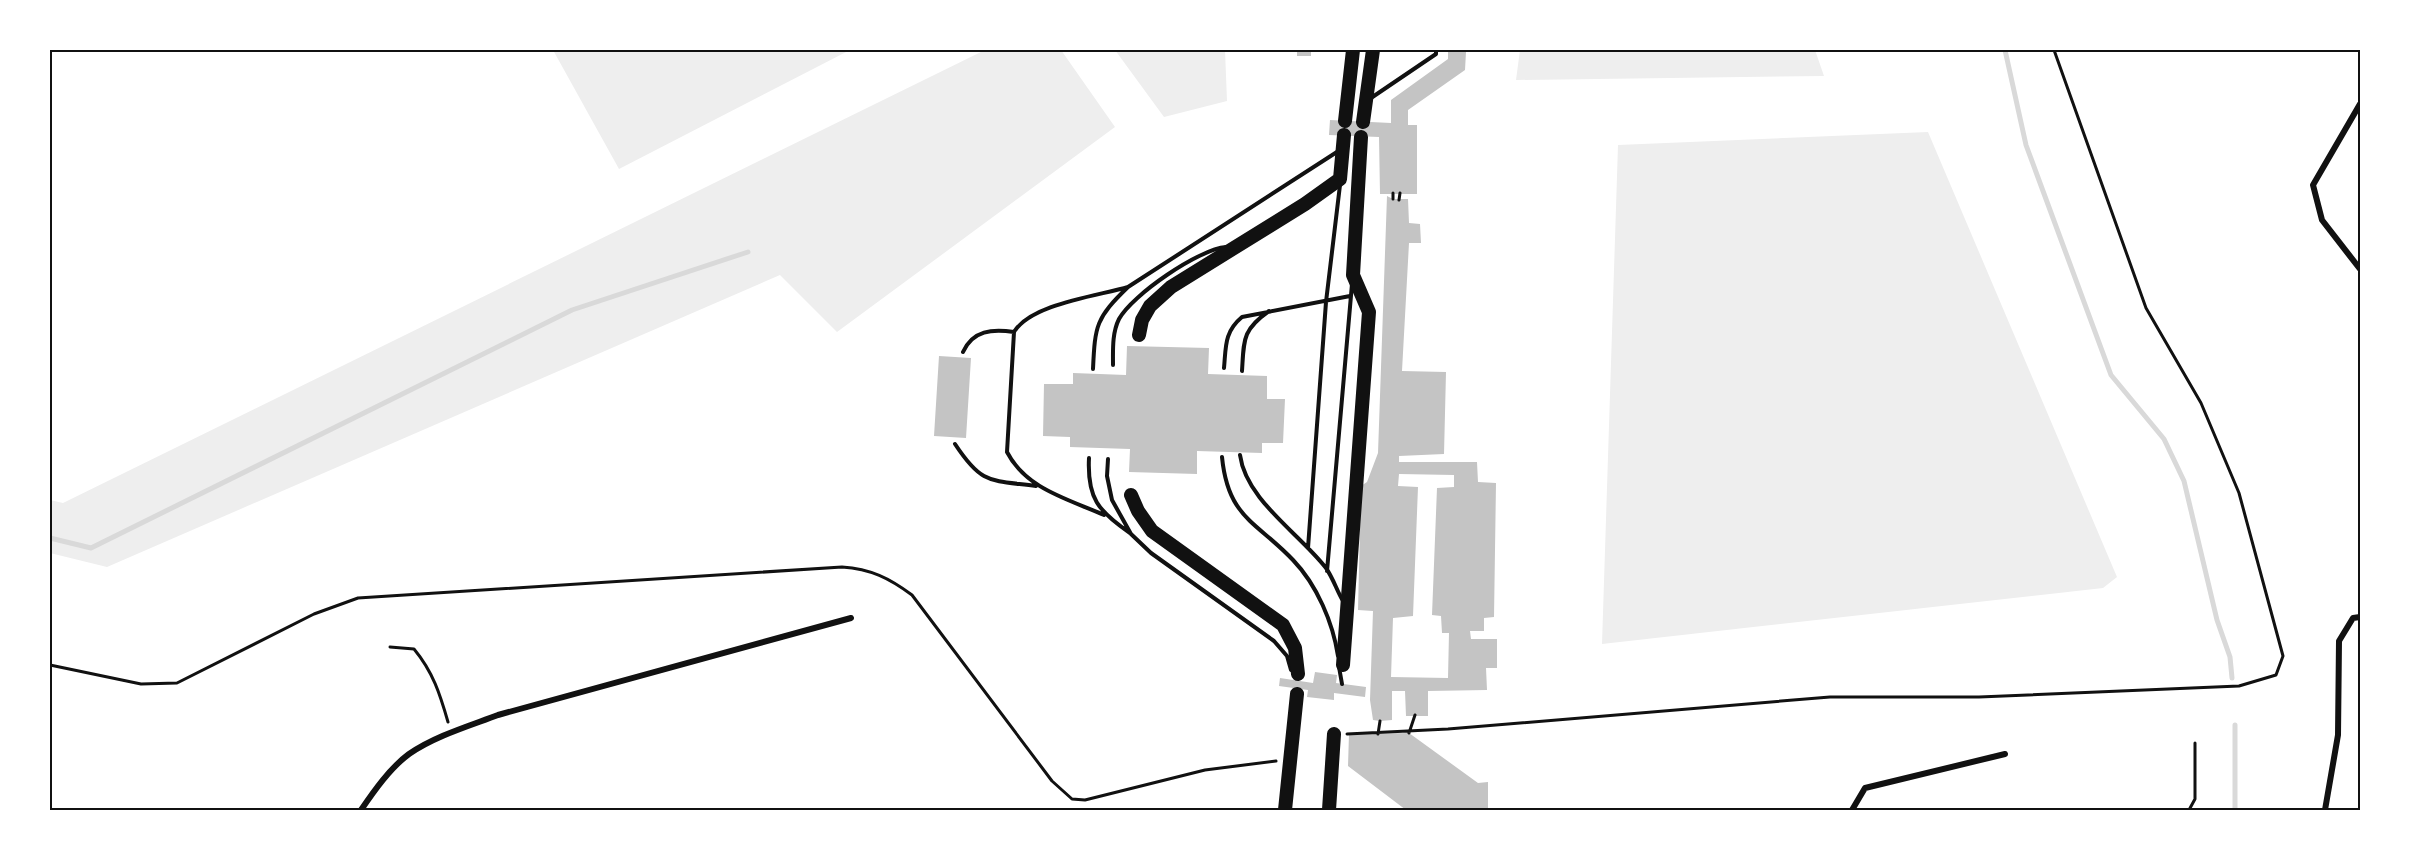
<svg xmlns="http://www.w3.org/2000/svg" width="2410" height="860" font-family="'Open Sans',sans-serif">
<rect width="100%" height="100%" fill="#fff"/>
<!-- green -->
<path fill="#eee" d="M553,50H850L619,169Z
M985,50H1061L1115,127L837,332L780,275L107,567L50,553V500L63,503Z
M1115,50H1225L1227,101L1164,117Z
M1520,50H1815L1824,76L1516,80Z
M1928,132L2117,577L2103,588L1602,644L1618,145Z"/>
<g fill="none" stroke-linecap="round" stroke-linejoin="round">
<!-- stream -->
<path stroke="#d9d9d9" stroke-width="5" d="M2005,50L2026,145L2111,375L2164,439L2184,481L2217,620L2230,657L2232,678
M50,538L91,548L572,310L748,252
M2235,810V725"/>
</g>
<!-- building -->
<path fill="#c4c4c4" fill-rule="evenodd" d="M1297,50H1311V56H1297Z
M1448,50H1471V52H1466L1465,70L1408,110V125H1417V194H1380L1379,137L1329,135L1330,120L1391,123V100L1448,59Z
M1387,196L1393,199H1408L1409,223L1420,224L1421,243H1409L1402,371L1446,372L1444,454L1399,456V462H1477L1478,482L1496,483L1494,617L1484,618V631H1470L1471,639H1497V668H1486L1487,690L1428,691V716H1406L1405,691H1392V720L1380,721L1373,720L1370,700L1373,611L1358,610L1361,486L1367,482L1378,453ZM1399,474L1454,475V487L1437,488L1432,615L1441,616L1442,633H1449L1448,678L1391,677L1393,618L1413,616L1418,487L1398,486Z
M1127,346L1209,348L1208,374L1267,376V399H1285L1283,443H1262V453L1197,451V474L1129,472L1130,449L1070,447V437L1043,436L1044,384H1073V373L1126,375Z
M939,356L971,358L966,438L934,436Z
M1315,672L1337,675L1336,683L1366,687L1365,697L1334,693V700L1307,697L1308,690L1279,686L1280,678L1313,683Z
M1409,733L1478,783L1488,782V810H1406L1348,766L1349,734Z"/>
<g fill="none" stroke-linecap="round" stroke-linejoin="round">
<!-- path -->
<path stroke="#111" stroke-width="3" d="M1393,193V199
M1399,200L1400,193
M390,647L414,649C433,672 440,694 448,722
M50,665L141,684L177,683L314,614L358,598L842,567C871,569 889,578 912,595L1052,781L1072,799L1085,800L1205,770L1276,761
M1409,733L1415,715
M1347,734L1448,729L1830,697H1979L2239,686L2276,675L2283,656L2239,493L2201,403L2146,308L2054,50
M1378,734L1380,721
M2189,810L2195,799V743"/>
<!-- service -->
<path stroke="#111" stroke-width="4" d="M1371,98L1436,54V50
M963,352C973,330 992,329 1014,332
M1113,365C1113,350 1112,333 1119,319C1132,295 1199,249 1226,247
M1224,368C1226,347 1224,332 1242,317L1350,296
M1093,369C1095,325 1096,318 1128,287L1340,150
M1242,371C1244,340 1242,330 1269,311
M955,444C982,485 990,480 1036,486
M1240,455C1246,500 1299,533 1326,568C1333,578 1337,591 1343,601
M1222,457C1228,518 1256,521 1293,560C1317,585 1333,623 1338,656
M1089,458C1087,498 1098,511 1130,533
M1108,459L1107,476L1112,500L1131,534L1151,553L1274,641L1287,656L1291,670
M1104,515C1068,499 1026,489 1007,452L1014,332C1031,304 1097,296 1128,287
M1308,548L1326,302L1340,185
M1327,571L1352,284
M1339,667L1342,684"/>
<!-- minor -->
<path stroke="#111" stroke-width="6" d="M2360,104L2313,185L2322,220L2360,269
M361,810C374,791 390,768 409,754C435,736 469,726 498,715L851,618
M1852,810L1865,788L2005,754
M2325,810L2338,735L2339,641L2353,618L2360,617"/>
<!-- trunk -->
<path stroke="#111" stroke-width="14" d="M1345,121L1353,50
M1363,122L1373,50
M1139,335L1142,320L1150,306L1171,287L1305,204L1340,179L1344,135
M1131,495L1138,511L1152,531L1283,625L1295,648L1298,674
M1343,665L1369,312L1353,275L1361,137
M1285,810L1297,694
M1329,810L1334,734"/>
</g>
<!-- border -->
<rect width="2410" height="860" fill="none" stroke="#ffffff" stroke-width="102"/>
<rect x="51" y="51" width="2308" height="758" fill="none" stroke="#111" stroke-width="2"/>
</svg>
